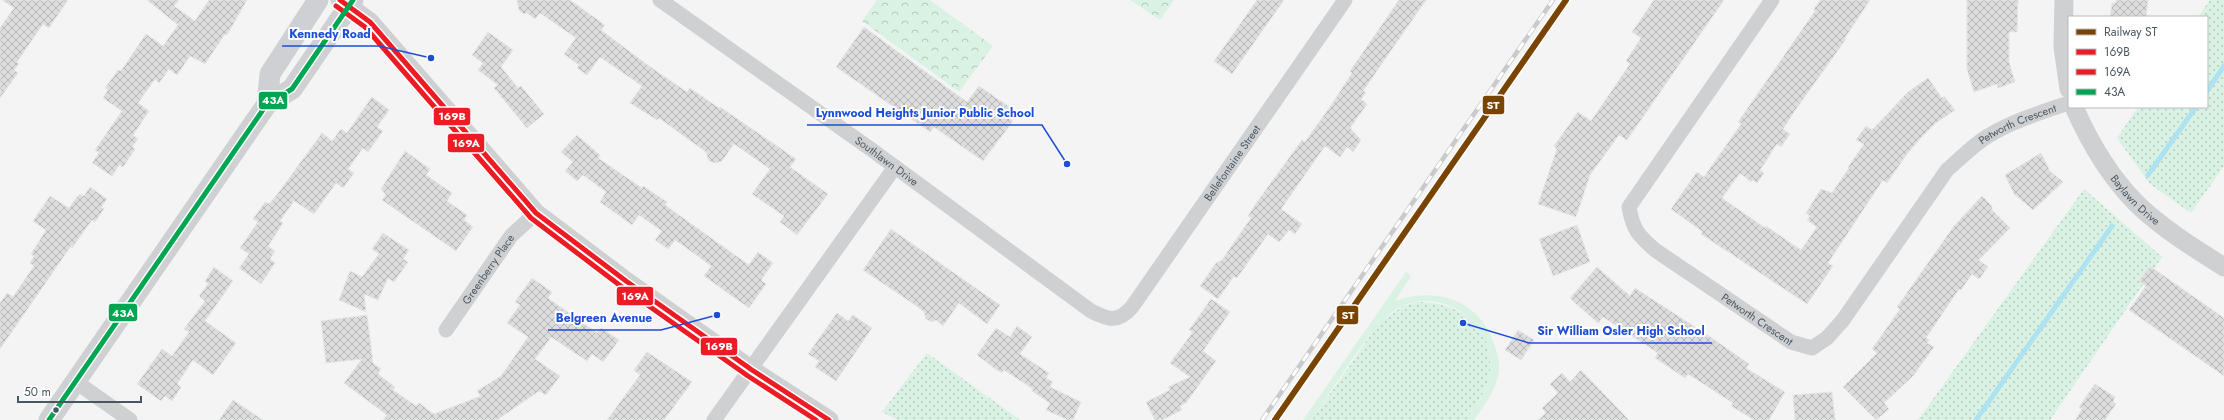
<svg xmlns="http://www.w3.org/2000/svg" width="2224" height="420" font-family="Jost,sans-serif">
<defs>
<pattern id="grass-dots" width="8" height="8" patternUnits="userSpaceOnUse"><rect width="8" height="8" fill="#d9f2e3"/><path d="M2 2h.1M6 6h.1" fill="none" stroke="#b2c7bb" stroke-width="1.8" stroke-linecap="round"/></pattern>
<pattern id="park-crowns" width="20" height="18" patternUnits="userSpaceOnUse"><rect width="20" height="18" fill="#d9f2e3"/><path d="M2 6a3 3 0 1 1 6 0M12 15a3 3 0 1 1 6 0" fill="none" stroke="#b2c7bb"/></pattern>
<pattern id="building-cross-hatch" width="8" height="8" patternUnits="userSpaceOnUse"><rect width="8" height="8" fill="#ddddde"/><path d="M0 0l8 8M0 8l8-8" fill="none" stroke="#b5b6b7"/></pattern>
</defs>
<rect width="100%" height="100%" fill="#f4f4f4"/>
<!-- grass -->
<path fill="url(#grass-dots)" d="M2210,0H2224V166L2191,213L2150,184L2117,138L2138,107H2207V17H2198Z
M2084,189L2162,257L2050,420H1918Z
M1418,302C1458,302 1494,325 1490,371C1488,389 1476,405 1466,420H1312L1379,323L1403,306Z
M927,353L1020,420H898L882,412Z"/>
<!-- park -->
<path fill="url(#park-crowns)" d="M877,0H930L993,46L959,92L862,21Z
M1130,0H1174L1160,20Z"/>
<!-- garden -->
<path fill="#d9f2e3" d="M1406,272L1411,276L1395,301C1436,286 1480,300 1494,344C1497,352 1500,362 1499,371C1497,389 1484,406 1474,420H1466C1476,405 1488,390 1490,371C1496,325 1445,287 1402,306C1374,318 1331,393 1312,420H1303Z"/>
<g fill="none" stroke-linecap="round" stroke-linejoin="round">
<!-- stream -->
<path stroke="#aee2f0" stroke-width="5" d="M2207,91L2224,66
M2148,175L2196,107
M1976,420L2112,226"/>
</g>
<!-- building -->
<path fill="url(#building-cross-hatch)" stroke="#e5e6e7" d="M2,0H68L49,28L43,24L17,62L19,64L14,70L18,73L0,98V28L14,8Z
M147,0H179L174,6L195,21L209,0H247L227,35L225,34L205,64L190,56L177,75L169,69L159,83L155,79L138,103L149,111L133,135L138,139L132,147L135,149L123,167L119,165L112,176L92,163L99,153L95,150L122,111L103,98L108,90L105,88L118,70L121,71L146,34L163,46L178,25Z
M517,0H570L605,25L601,30L649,66L687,92L690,88L719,108L720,107L796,159L790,167L828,194L797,235L780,222L784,216L752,194L770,169L734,144L722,161L715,163L709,161L706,152L695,144L659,118L657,120L630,103L642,86L600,57L587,75L577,68L579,65L564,54L576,38L540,13L535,19L527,13L524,14L519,10Z
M1257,0H1284L1232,74L1214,61Z
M1399,0H1426L1363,91L1366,93L1361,99L1367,104L1350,128L1361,140L1353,152L1347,147L1340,157L1325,146L1281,209L1302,224L1295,234L1289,230L1279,242L1268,234L1237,278L1234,276L1218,299L1200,286L1216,263L1222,260L1251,218L1248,216L1257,202L1302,140L1305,142L1332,104L1352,73L1350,71Z
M1654,0H1724L1627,140L1619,135L1590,175L1576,217L1538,204L1557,149L1554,146L1578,112L1591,121L1630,64L1626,61L1641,38L1632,32Z
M1820,0H1870L1845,38L1846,39L1794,112L1783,129L1790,134L1781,147L1777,144L1760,170L1764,173L1757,183L1753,180L1751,182L1740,173L1722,198L1765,228L1766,226L1801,250L1817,227L1807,220L1810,216L1806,213L1821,189L1832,193L1849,168L1848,167L1864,144L1856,140L1866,126L1872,130L1908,92L1928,78L1942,98L1944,96L1955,110L1936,123L1920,139L1907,154L1887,183L1883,180L1828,263L1833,266L1807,304L1701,234L1703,232L1671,209L1697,172L1704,177L1741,124L1738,122L1815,11L1814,9Z
M1967,0H2018L2017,32H2009V62L2015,82L1998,88L1997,84L1974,92L1967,69Z
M2116,0H2148L2146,17H2110L2112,3H2116Z
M864,27L967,102L979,86L1017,112L1011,120L1013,121L983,161L934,127L930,132L836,67Z
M488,32L513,50L501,67L518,88L521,86L544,114L527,128L494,88L498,85L478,70L483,63L472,55Z
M372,97L389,110L377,127L383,131L368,152L363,148L348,169L354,173L343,188L336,183L314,214L294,201L280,221L283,223L268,246L275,251L270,259L275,263L261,284L239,268L249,254L240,248L258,222L253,219L265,202L269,204L276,196L322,133L332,141L341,129L347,133Z
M577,135L600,155L598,158L642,188L643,186L667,202L665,205L749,265L758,252L773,263L761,280L766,284L749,308L704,276L711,266L699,257L675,240L668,249L655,240L662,231L639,215L632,225L600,202L606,192L583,175L577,181L565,171L573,162L561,152Z
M405,151L430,169L426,175L452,193L447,201L467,215L464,220L473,227L456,251L382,200L386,195L381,189Z
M2041,153L2050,171L2063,182L2033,210L2014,194L2005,175Z
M90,187L107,199L101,207L104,209L95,222L92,220L72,248L71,246L0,349V303L7,293L13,297L34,266L30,263L34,256L31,254L46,230L33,221L50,196L69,208L77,197L80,194L84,196Z
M1982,196L1992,206V210L2010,228L1979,260L1988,267L1979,279L1972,274L1961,290L1959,289L1926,338L1929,340L1927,343L1934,347L1913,376L1884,403L1889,409L1876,420L1843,387L1877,353L1872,349L1900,309L1897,307L1954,226Z
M1577,225L1590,262L1553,276L1539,239Z
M891,229L1000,305L987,324L959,303L943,326L936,320L932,322L926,319L924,312L918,307L863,270Z
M383,233L409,250L403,259L408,262L394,282L388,278L378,300L364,294L366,312L339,300L350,271L362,277L379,254L372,249Z
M2150,266L2224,318V376L2129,310L2146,286L2139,281Z
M214,267L233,281L205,321L236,343L213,375L193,360L177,384L181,387L172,401L165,396L161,401L137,384L162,349L172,356L189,332L184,329L205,301L199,296L208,284L205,281Z
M1597,267L1630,296L1635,288L1712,338L1749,364L1746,368L1785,392L1769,420H1754L1731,406L1733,403L1688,374L1685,378L1655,358L1658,353L1603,317L1598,323L1575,303L1570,298Z
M532,278L552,292L548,298L597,333L601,328L619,340L603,362L592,354L587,361L551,337L535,359L560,376L546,395L539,391L497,420H383L387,415L344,383L362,359L326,363L321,321L367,315L373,363L381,369L378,374L395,387L393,390L416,406L419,403L434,414L481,396L477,391L501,376L528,337L507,323L520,305L515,302Z
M1211,299L1230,312L1203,351L1216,361L1186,403L1180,406L1182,410L1162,420H1155L1146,402L1170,390L1168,387L1190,377L1170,363L1193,332L1189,330Z
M837,313L848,321L853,315L872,328L836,381L815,367L819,361L808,354Z
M1017,326L1032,337L1020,354L1049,373L1046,378L1053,382L1050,387L1081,402L1073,420H1068L1046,410L1050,403L1032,391L1033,389L1004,370L1002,373L994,368L977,355L996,328L1010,337Z
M1518,330L1534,340L1521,360L1505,350Z
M647,352L692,382L664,420H607L640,375L634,370Z
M1581,370L1629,420H1538L1546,413L1542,408L1558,393L1550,384L1562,373L1570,382Z
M2095,384L2115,397L2113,402L2116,404L2105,420H2075L2082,409L2079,407Z
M1832,392L1835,420H1795L1793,395Z
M233,400L263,420H219Z"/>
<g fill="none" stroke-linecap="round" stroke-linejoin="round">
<!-- minor -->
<g stroke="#ced0d2" stroke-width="15">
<path id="s1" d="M660,0L872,150L1091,311C1109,320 1118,323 1132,307L1345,0"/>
<path id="s2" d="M1772,0L1629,207C1633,230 1638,235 1655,250L1791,342L1812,348L1827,338L1843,320L1947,170C1960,159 1973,145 1988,136C2013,121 2042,112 2069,103"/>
<path id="s3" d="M446,330L511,236L536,213"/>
<path d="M76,382L130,420"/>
<path d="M714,420L895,167"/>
</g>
<!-- tertiary -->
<g stroke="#ced0d2" stroke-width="19">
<path d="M340,0L370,22L536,213L626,281L752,370L829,420"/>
<path d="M2064,0L2063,47L2069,89"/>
<path id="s4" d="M2074,107C2089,141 2110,177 2137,204C2163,229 2194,248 2224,267"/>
</g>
<!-- secondary -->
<path stroke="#ced0d4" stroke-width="21" d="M267,104L270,74L318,0
M49,420L267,104L292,89L353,0"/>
<defs>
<path id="rail" d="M1262,420L1553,0"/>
</defs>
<!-- rail casing -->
<use href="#rail" stroke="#c9cacc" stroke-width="4.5"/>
<!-- rail -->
<use href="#rail" stroke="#fff" stroke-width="3" stroke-dasharray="9" stroke-linecap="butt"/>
<defs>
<path id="bus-1" d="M340,0L370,22L536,213L626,281L752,370L829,420"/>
<path id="bus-2" d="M336,6L365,27L531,218L622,287L748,376L816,420"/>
<path id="bus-3" d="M49,420L267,104L292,89L353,0"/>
</defs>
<!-- bus-1 casing -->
<use href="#bus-1" stroke="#fff" stroke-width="8"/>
<!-- bus-2 casing -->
<use href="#bus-2" stroke="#fff" stroke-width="8"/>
<!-- bus-3 casing -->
<use href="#bus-3" stroke="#fff" stroke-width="8"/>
<!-- bus-1 -->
<use href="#bus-1" stroke="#ed1c24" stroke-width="5"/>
<!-- bus-2 -->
<use href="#bus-2" stroke="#ed1c24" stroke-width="5"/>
<!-- bus-3 -->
<use href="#bus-3" stroke="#00a651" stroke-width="5"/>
<defs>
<path id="rail-1" d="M1275,420L1566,0"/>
</defs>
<!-- rail-1 casing -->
<use href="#rail-1" stroke="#fff" stroke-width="9"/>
<!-- rail-1 -->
<use href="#rail-1" stroke="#794400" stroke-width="6"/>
</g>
<!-- markers -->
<circle fill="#4a5661" stroke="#fff" stroke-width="1.5" cx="56" cy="410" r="3.5"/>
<g text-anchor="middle" stroke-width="4" stroke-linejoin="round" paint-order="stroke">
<!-- street labels -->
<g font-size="11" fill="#4a5661" stroke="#fff">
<text dy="4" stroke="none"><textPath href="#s2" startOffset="799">Petworth Crescent</textPath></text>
<text dy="4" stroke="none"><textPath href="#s1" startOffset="278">Southlawn Drive</textPath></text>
<text dy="4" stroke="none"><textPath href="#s1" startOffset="753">Bellefontaine Street</textPath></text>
<text dy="4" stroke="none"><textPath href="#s4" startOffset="112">Baylawn Drive</textPath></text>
<text dy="4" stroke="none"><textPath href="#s3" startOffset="74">Greenberry Place</textPath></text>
<text dy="4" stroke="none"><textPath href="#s2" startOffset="427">Petworth Crescent</textPath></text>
</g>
</g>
<!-- callouts -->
<path fill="none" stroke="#1d4ed8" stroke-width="1.5" d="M431 58L379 46H282M1067 164L1042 125H807M717 315L661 330H548M1463 323L1529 343H1712"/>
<g fill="#1d4ed8" stroke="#fff" stroke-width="1.5">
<circle cx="431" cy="58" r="4"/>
<circle cx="1067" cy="164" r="4"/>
<circle cx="717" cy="315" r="4"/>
<circle cx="1463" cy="323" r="4"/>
</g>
<g font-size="12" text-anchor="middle" font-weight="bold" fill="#1d4ed8" stroke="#fff" stroke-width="4" stroke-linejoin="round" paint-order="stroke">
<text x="330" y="38">Kennedy Road</text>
<text x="925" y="117">Lynnwood Heights Junior Public School</text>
<text x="604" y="322">Belgreen Avenue</text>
<text x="1621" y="335">Sir William Osler High School</text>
</g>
<g stroke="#fff" stroke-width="1.5">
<rect x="258" y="91" width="30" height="19" rx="4" fill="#00a651"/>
<rect x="1482" y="95" width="23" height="20" rx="4" fill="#794400"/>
<rect x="433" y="107" width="38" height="19" rx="4" fill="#ed1c24"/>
<rect x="447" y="133" width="38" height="20" rx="4" fill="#ed1c24"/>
<rect x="616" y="286" width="38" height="20" rx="4" fill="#ed1c24"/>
<rect x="108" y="303" width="30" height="19" rx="4" fill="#00a651"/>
<rect x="1336" y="305" width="23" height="20" rx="4" fill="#794400"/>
<rect x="700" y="337" width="38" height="19" rx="4" fill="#ed1c24"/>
</g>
<g font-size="11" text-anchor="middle" font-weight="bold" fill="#fff">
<text x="273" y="104">43A</text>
<text x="1493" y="109">ST</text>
<text x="452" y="120">169B</text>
<text x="466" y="147">169A</text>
<text x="635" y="300">169A</text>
<text x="123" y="317">43A</text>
<text x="1348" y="319">ST</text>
<text x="719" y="350">169B</text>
</g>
<!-- legend -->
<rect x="2068" y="16" width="140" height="92" fill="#ffffff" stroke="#b7bbc0"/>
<rect x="2076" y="29" width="20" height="6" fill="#794400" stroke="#b7bbc0"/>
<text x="2104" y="36" font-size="12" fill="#4a5661">Railway ST</text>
<rect x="2076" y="49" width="20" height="6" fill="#ed1c24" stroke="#b7bbc0"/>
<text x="2104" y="56" font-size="12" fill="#4a5661">169B</text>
<rect x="2076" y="69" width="20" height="6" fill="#ed1c24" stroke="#b7bbc0"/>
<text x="2104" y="76" font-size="12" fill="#4a5661">169A</text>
<rect x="2076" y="89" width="20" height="6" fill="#00a651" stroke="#b7bbc0"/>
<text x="2104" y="96" font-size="12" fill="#4a5661">43A</text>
<!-- scale -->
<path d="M18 396v6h123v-6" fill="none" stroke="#4a5661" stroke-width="2"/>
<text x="24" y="396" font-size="12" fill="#4a5661" stroke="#ffffff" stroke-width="3" paint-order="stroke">50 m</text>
</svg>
